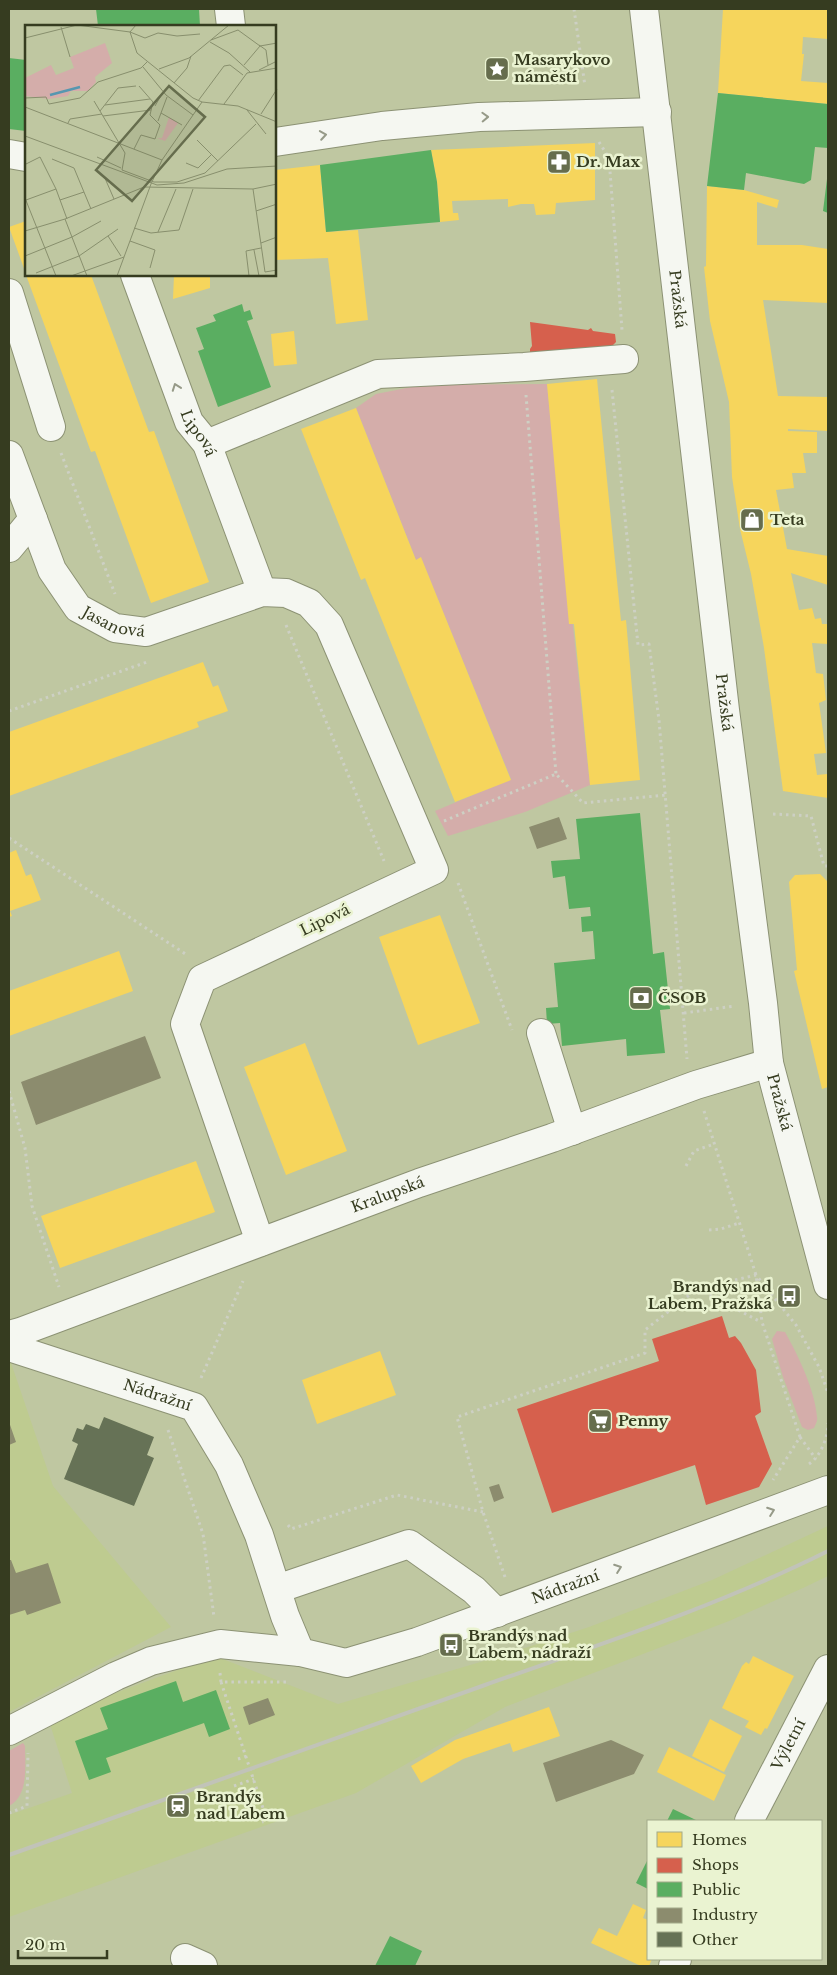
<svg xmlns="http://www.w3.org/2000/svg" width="837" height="1975" font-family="'Libre Baskerville',serif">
<rect width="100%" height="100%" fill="#bfc7a1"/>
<!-- built -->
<path fill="#becb90" d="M9,1357L53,1486L171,1627L9,1712Z
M828,1526V1576L803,1588L729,1621L505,1707L356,1793L9,1917V1815L72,1793L48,1718L215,1656L338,1704L494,1658L589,1627L712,1580Z"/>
<!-- green -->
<path fill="#d4adaa" d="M547,384L590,785L525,812L448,836L435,811L511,779L421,558L416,560L356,408L376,394L422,385Z
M777,1331L785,1332C798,1355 815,1390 817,1417C818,1421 815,1425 814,1428L808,1430L802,1427L783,1377L772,1339Z
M23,1743L25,1746C25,1765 29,1796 9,1806V1751Z"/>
<!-- homes -->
<path fill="#f6d55c" d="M723,9H828V39L803,37L802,54H804L801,81L828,83V104L718,93Z
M595,143V200L556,203L555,214L536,215L534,204H521L508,207V199L452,201L453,213H458L459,220L440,222L437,182L431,150Z
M320,165L326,232L358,230L368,320L336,324L328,258L275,260V170Z
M707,186L744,190L779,200L777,208L757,202V245H802L828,249V303L763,300L778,396L828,397V431L788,429V431L817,432V453H803L806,473H792L794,488L776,490L787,549L828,556V585L791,573L799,610L812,608L815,619L821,618L822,624H828V644L812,643L816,673L823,674L826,700L819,703L826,753L814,754L817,775L827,774L828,798L783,791L764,648L751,574L740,529L732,477L729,402L710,321L704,267L706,266Z
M26,221V274L9,227Z
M26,275H91L149,432L154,431L209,582L151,603L95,451L91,452Z
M174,275H210V288L173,299Z
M294,331L297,364L274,366L271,334Z
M597,379L621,621L626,620L640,780L590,785L574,624H569L547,384Z
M356,408L416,560L421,557L511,780L455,802L365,578L361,580L301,429Z
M203,662L213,687L218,685L228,711L197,722L199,727L9,796V732Z
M16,850L26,876L31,874L41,900L10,911L12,916L9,917V853Z
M820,874L828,882V1087L822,1089L794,971L797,970L789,882L795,875Z
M440,915L480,1023L418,1045L379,937Z
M119,951L133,991L9,1036V991Z
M305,1043L347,1151L286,1175L244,1067Z
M196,1161L215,1212L60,1268L41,1216Z
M380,1351L396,1395L317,1424L302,1380Z
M753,1656L794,1676L767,1729L765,1728L761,1735L745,1727L749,1721L722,1708L742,1666L746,1662L749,1664Z
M549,1707L560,1736L513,1752L510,1743L463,1759L421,1783L411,1766L455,1740Z
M710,1719L742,1736L724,1772L692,1756Z
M669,1747L726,1775L714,1801L657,1772Z
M633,1904L646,1910L643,1918L648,1920V1959H652L649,1966H641L591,1943L599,1928L617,1936Z"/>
<!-- shops -->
<path fill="#d6604d" d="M530,322L588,330L591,328L593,331L615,334L616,342L611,347L530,355V349L532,346Z
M722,1316L729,1338L735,1336L741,1343L756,1370L761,1412L755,1416L772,1464L759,1487L706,1505L695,1465L552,1513L517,1409L659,1361L652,1339Z"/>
<!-- public -->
<path fill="#5aae61" d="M96,9H199L200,26H98Z
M9,58L26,60V131L9,129Z
M718,93L828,104V148L815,147L811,180L804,184L746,173L744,190L707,186Z
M431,150L437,182L440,222L326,232L320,165Z
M827,179H828V213L823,211Z
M242,304L244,312L250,310L253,319L247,321L271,387L218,407L198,351L204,349L196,328L216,321L213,315Z
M640,813L653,954L664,952L670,1009L660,1010L665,1053L627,1056L626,1039L562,1046L560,1023L547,1024L546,1008L558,1007L554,963L595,959L593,931L582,932L581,917L591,916L590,907L569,909L565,876L553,878L551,861L580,859L576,819Z
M176,1681L183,1702L216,1690L230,1729L209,1737L204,1723L106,1758L111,1772L89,1780L75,1741L108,1729L100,1708Z
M673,1809L698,1821H667Z
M648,1859V1889L636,1883Z
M390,1936L422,1951L415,1966H375Z"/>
<!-- industry -->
<path fill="#8c8c6e" d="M559,817L567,839L537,849L529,827Z
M145,1036L161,1078L36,1125L21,1082Z
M9,1422L16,1442L9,1445Z
M499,1484L504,1498L494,1502L489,1487Z
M9,1560H11L16,1573L48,1563L61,1603L27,1615L25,1610L9,1615Z
M268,1698L275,1715L249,1725L243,1707Z
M611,1740L644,1755L634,1774L556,1802L543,1763Z"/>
<!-- building -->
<path fill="#667256" d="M104,1417L154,1437L147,1455L154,1458L134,1506L64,1479L78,1444L72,1441L77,1428L83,1430L86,1424L99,1429Z"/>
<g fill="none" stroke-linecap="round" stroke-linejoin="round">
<defs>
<g id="minor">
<path d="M229,9L231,26"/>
<path d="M275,142L382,126L479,117L657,112"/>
<path d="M9,154L26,157"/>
<path id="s1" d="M135,275L189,422L207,444L262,592"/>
<path d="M9,293L51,427"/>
<path d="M207,444L378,374L524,367L624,359"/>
<path id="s2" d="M9,455L52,570L78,608L115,628L146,632L262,592L286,593L309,603L329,625L434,870L202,979L185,1024L260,1242"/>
<path d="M9,548L33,519"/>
<path d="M541,1033L572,1131"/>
<path id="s3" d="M9,1335L20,1332L419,1183L552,1138L696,1085L769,1063"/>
<path id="s4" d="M9,1347L194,1407L229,1465L259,1535L285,1616L300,1652L346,1663L417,1642L828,1490"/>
<path d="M277,1589L409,1544L474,1590L497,1613"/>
<path d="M9,1731L116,1676L151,1661L220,1644L300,1652"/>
<path id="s5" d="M749,1821L828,1669"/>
<path d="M185,1958L203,1966"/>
<path d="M673,1966L677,1959"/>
</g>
<g id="major">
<path id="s6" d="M644,9L725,710L763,1003L769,1063L828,1285"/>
</g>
</defs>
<!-- minor casing -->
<use href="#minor" stroke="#8c9274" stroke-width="30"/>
<!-- major casing -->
<use href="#major" stroke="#8c9274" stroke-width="30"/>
<!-- path -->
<path stroke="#cdd0c4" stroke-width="3" stroke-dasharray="2.5 4" stroke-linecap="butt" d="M574,9L585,86
M599,142L609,158L622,330
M609,158L634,157
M612,390L638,645L649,644L659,720L687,1059
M526,395L556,774
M61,453L115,594
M286,625L384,861
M9,711L147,662
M773,814L811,816L824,866H828
M444,821L556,774L583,803L666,795
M9,838L187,955
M458,883L512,1030
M684,1013L735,1006
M9,1091L25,1148L32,1206L59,1287
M704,1111L756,1275L762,1322L800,1437L773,1480
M686,1166L694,1151L714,1144
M709,1230L721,1229L739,1223
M698,1289L761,1322
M201,1378L243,1281
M168,1430L203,1534L214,1617
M800,1437L816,1459
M809,1464C821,1456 828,1437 828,1423
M288,1525L291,1529L397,1495L483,1512
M505,1577L483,1512L457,1417L645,1353V1330L697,1289L756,1275L796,1325L819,1367L828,1393
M220,1673L221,1682H287
M221,1682L267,1820L262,1822
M238,1759L247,1756
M234,1786L254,1779
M9,1813L27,1806L28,1753"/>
<!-- minor -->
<use href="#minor" stroke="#f5f7f1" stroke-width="28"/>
<!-- major -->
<use href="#major" stroke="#f5f7f1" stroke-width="28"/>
<!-- rail -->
<path stroke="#c1c3b8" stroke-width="4" d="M9,1855C167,1798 326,1742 485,1685C601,1644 718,1606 828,1551"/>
</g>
<!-- one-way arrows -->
<defs><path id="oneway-chevron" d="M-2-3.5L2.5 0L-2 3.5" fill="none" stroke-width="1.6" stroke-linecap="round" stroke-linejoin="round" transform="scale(1.25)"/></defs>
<g stroke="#969a88">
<use href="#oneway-chevron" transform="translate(485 117) rotate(-2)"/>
<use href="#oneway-chevron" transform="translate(323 135) rotate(-9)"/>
<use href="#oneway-chevron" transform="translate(176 387) rotate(-110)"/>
<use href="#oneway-chevron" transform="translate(771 1511) rotate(-20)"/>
<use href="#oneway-chevron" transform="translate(618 1568) rotate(-20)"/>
</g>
<!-- icons -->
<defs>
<symbol id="sight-square" viewBox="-11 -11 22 22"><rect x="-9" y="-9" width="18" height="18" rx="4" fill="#666d4d" stroke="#eaf3d1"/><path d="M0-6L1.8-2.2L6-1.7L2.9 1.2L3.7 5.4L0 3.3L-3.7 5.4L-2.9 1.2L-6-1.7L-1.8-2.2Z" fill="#fff"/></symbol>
<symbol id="pharmacy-square" viewBox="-11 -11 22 22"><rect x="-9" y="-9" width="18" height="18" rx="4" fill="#666d4d" stroke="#eaf3d1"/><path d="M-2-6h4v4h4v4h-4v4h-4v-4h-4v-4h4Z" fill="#fff"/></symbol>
<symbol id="shop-square" viewBox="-11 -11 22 22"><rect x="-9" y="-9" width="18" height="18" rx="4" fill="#666d4d" stroke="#eaf3d1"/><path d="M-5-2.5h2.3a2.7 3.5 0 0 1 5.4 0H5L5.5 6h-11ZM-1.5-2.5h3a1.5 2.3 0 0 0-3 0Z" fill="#fff"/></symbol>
<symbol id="bank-square" viewBox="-11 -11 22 22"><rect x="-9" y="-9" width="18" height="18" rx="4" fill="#666d4d" stroke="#eaf3d1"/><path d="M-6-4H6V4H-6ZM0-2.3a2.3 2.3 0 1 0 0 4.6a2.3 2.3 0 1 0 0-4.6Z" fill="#fff"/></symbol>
<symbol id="bus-square" viewBox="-11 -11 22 22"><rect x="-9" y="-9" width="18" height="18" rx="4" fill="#666d4d" stroke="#eaf3d1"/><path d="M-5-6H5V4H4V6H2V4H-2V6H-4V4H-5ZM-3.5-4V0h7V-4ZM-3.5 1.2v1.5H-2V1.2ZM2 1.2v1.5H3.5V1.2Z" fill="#fff"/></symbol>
<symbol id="supermarket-square" viewBox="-11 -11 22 22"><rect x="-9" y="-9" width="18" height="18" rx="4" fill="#666d4d" stroke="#eaf3d1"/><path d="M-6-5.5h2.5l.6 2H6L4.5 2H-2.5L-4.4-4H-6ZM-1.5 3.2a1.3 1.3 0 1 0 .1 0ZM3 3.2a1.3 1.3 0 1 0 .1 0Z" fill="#fff"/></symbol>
<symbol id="station-square" viewBox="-11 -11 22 22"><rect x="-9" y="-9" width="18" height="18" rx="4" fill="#666d4d" stroke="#eaf3d1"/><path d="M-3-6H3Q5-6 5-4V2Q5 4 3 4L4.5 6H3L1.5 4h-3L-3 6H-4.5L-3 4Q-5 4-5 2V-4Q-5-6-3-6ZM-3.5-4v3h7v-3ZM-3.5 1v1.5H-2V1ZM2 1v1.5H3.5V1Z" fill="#fff"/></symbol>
</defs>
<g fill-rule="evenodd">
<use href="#sight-square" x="483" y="55" width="28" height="28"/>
<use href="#pharmacy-square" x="545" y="148" width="28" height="28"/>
<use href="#shop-square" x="738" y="506" width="28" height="28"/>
<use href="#bank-square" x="627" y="984" width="28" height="28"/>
<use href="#bus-square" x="775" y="1282" width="28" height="28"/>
<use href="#supermarket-square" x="586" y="1407" width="28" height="28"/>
<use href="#bus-square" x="437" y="1631" width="28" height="28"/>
<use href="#station-square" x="164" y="1792" width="28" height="28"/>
</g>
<g text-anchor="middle" stroke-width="5" stroke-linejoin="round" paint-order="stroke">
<!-- poi labels -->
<g font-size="15" font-weight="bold" fill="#363c20" stroke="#eaf3d1" text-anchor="start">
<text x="514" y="65">Masarykovo<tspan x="514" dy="17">náměstí</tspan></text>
<text x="576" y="167">Dr. Max</text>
<text x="770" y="525">Teta</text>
<text x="658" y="1003">ČSOB</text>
<text x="772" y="1292" text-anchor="end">Brandýs nad<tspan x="772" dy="17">Labem, Pražská</tspan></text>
<text x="618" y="1426">Penny</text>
<text x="468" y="1641">Brandýs nad<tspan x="468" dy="17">Labem, nádraží</tspan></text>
<text x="196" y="1802">Brandýs<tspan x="196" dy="17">nad Labem</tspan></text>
</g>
<!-- street labels -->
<g font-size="15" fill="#363c20" stroke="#eaf3d1">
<text dy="5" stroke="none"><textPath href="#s6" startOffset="292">Pražská</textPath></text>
<text dy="5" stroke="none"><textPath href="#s1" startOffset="171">Lipová</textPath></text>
<text dy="5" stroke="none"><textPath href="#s2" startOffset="208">Jasanová</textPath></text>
<text dy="5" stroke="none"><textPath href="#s6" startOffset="698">Pražská</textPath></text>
<text transform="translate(325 920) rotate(-26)" y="5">Lipová</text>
<text dy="5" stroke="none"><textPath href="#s6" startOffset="1102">Pražská</textPath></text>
<text dy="5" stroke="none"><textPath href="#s3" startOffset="404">Kralupská</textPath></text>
<text dy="5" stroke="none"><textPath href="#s4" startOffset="156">Nádražní</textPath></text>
<text dy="5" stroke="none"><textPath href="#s4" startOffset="742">Nádražní</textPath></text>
<text dy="5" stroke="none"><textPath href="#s5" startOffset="86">Výletní</textPath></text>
</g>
</g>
<!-- overview -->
<g transform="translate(25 25)">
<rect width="251" height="251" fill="#bfc7a1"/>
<path d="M80,18L87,38L70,52L71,57L63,66H46L43,71L24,74L0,71V53L26,40L31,50L49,43L45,32ZM144,92L153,98L140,116L132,113H137Z" fill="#d4adaa"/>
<path fill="none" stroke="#5697b0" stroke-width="2.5" d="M25,70L55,62"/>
<path fill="none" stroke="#888f6d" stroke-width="1" d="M52,0L105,7L112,28L168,73L177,77L213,81L252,97M111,0L105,7L120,13L133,8L152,11L175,9M36,2L45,32M0,13L52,0M186,15L213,5L235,21M185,17L204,28L225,47M234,20L241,25L243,40M235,21L252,18M219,40L235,21M118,42L141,70L168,90M134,44L164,33L204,0M234,45L252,36M149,58L162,43L166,31M0,73L21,72L24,79M69,76L100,128L97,145L129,157H152L180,148L231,99M173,76L199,41L205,40L218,50M24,79L55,73L73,57L116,43L122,37M199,79L222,48L252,43M80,80L125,74M130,81L138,67M0,82L137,135M222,85L241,109M75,86L93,63L111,61M136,88L157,100M236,89L252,64M78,91L126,85M133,96L142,72M43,98L45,94L77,89M0,111L132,160L159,158L202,144L252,141M172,115L193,136M109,124L116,110L130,114L135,100L125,90L128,77L114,61M72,132L96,143M27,134L49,143L66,184M161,138L173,143L187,129M1,139L15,132L31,164L42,194M79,151L89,174M228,164L240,247L252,245M0,173L31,251M1,175L31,164M35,175L59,167M231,186L252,179M40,194L62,251M109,203L126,208L154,205L168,164M0,206L40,194L119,162L228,164L252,159M133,207L151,164M83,211L96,231M105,216L130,225L125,243M236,218L252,212M229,225L234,251M0,231L47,212L76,196M11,248L54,231L93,204M46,251L99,232M92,251L126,159L137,135L177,77M224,251L221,226L236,223"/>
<path fill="#666d4d" fill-opacity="0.15" stroke="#666d4d" stroke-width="2.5" d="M144,61L180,92L107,176L71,145Z"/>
<rect width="251" height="251" fill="none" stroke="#363c20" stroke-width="2.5"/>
</g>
<!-- border -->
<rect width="837" height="1975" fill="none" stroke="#363c20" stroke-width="20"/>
<!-- legend -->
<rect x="647" y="1820" width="175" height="140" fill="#eaf3d1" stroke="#a2aa8a"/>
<rect x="657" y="1832" width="25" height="15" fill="#f6d55c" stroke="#a2aa8a"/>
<text x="692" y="1845" font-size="15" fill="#363c20">Homes</text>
<rect x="657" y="1858" width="25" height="15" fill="#d6604d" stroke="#a2aa8a"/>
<text x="692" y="1870" font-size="15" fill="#363c20">Shops</text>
<rect x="657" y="1882" width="25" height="15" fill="#5aae61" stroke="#a2aa8a"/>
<text x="692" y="1895" font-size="15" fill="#363c20">Public</text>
<rect x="657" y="1908" width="25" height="15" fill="#8c8c6e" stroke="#a2aa8a"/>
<text x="692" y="1920" font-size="15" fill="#363c20">Industry</text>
<rect x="657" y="1932" width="25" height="15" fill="#667256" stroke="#a2aa8a"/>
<text x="692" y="1945" font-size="15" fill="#363c20">Other</text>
<!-- scale -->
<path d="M18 1950v8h89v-8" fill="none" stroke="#363c20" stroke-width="2.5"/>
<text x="25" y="1950" font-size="15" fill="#363c20" stroke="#eaf3d1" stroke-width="4" paint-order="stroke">20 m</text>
</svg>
